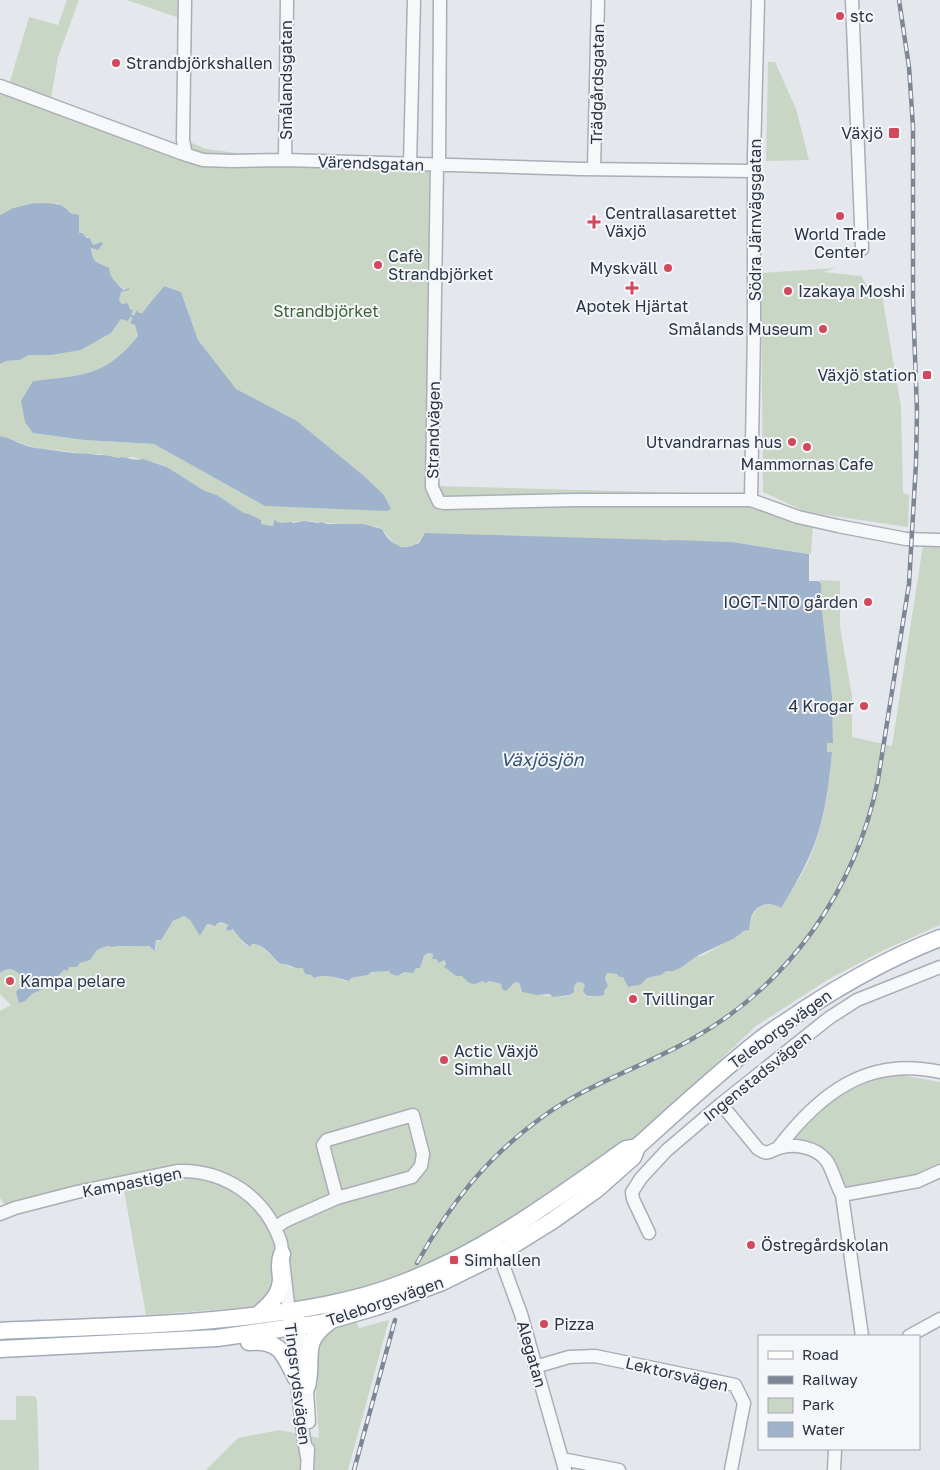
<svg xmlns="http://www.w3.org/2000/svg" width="940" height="1470" font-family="'Golos Text',sans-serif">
<rect width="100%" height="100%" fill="#e4e7ec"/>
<!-- green -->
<path fill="#c9d6c5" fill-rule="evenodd" d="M67,0H79L58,57L50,104L183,152L192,143L206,149L236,153H298L361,159L408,157L442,165L434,479L440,486L726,494L813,523L811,554L732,542L423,537L415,545L409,547L408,545V547L395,545L382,529L378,527L304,521L281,523L275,520L274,526L260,524L261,520L244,513L217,495L203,490L164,465L132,457L126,458L121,457L118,458L112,456L107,457L100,454L87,455L74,452L36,448L0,436V364L6,361L19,360L29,355H52L81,350L111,333L121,319L128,320L133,310L131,309L128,303L122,304L119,300L121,292L127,291L114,281L106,266C94,264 93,258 92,248L96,250L99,242L93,245L91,239L79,233V223L75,214L69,213L58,203L46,204L34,203L13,208L0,215V86L8,88L29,17L58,25ZM164,286L181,292L198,340L236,390L297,421L363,475L384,495L387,511L242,493L154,444L84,440L33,433V381C82,375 105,377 138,336L135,325L130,323L137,311L139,314C148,310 156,294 164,286Z
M127,0H185V20Z
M768,62H775L796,109L809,160L766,161Z
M836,268L823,272L861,276L873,295H882L901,407L903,493L909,495L908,527L806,512L763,492L761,273Z
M923,545H940V925L884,950L829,979L756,1026L626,1149L454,1260L288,1311L282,1254L252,1196L192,1170L9,1210L0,1198V1011L11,1005L0,994V973C8,968 21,968 22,981C23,983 21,986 21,989C21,992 24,998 25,1001L32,994L52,985L59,975L64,970L68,971L69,967L78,966L80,963L90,960L97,950L107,946L114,947L116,946C128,946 138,947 149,946L156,951V940L159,941C167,932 171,919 184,916L190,920L200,936L207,924L210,926C219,924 222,922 229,925L230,931L231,929L234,930L242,942L250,947L252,944C264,945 271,956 279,964L285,963C289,968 297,969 303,968L307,973L316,978L320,976H334L342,980L348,981L351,978L368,975L370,972L389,971L391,974L399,976L404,972L412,973L415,968H420L424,956L428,953L433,954L432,959H436L440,963L442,960L444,961L446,969L456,976H462C469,982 473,987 482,981L486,983L489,981L501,984L502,987L506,990L514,982L519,983L521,991C531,994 558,998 568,996C570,995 572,993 574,992V986L578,982L583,983L585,986V995L589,997L605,994L604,991L608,986L605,975L607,973L617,974L619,977H623L628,987C643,986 638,982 647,978C654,976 661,977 666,970C680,972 690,957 704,955L732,939L734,936L750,929C750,912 759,902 777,905C783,898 791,890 797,882C821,845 829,795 832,752H827V743H833L832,696L822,611L820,580L840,581V627L852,696V737L892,746Z
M889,1073L940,1082V1163L913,1175L845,1187L824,1150L788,1145L835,1097Z
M177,1174L225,1181L255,1207L267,1224L275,1243L276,1278L268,1300L253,1307L146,1315L124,1190L176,1180Z
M355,1318L359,1328L389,1320L348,1470H206L238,1438L279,1430L319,1438L313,1354L323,1328Z
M16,1396H35L37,1400L39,1470H0V1420H16Z"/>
<!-- water -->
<path fill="#9fb4cc" d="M34,203C50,204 60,200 70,213L79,215V233H82L87,238H90L93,245L101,242L103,244L98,250L91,248C94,264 95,261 109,268C110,278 116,283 124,290L129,288V290L121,292L119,300L122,304L128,303L130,309L133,310L128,321L121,319L111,333L81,350L52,355H29L19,360L6,361L0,364V215L13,208Z
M164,286L181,292L198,340L236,389L297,421L363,475L384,495L391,509L387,511L265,506L154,444L84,440L33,433L25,422L21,401L33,381C82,375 105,377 138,336L135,325L130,323L137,310L139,313H142Z
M0,436C13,439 23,446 36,448C52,450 71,453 89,454C97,455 110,455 118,458L121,457C128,458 135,461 143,459L167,467L203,490L217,495L244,513L249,514L261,520V524L273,526L275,519L276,521L281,523L291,522L293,523L304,521L318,523L321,522L327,524H363L382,529C387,539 395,548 408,547V545L409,547L419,543L425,533L663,540V541L671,540L732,542L809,554V581H819L821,584L822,611L832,696L833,743H827V752H832C829,787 824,825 809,857C801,875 791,891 781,908C770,901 755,904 751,918C750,922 750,926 749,930L744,931L733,939L699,955L680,968L673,971H666L661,975L647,978L640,985L628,987L623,977H619L617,974L607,973L605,978L608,986L604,991L605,994L601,996H587L583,991L585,986L583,983L578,982L574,986V992L570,995L553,997L549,994L537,995L522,992L519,983L515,982L506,991L502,989L501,984L489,981L486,983L482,981C473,987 468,983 462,976H456L444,967L446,964L444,960L439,963L436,959H432L433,954L428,953L424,956L420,968H416L413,973L404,972L398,976L391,974L389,971L371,972L368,975L351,978L349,981C339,978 324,973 314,978L311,975L305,974L303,968C293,970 288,962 280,964C271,956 264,944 252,944L250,947C242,941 239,938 233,929L228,931L226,928L229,925C223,923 220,920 215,926L207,924L200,936L190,920L184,916L173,921L161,940H156L155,949L156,952L149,946C138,947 128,946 116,946L114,947L107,946L97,950L90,960L80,963L77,967H69L68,971L64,970L59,975L52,985L32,994L25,1001L19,1003L16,992L22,985L20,975C14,968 7,968 0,973Z"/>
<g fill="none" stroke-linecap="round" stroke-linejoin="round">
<!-- stream -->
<path stroke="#9fb4cc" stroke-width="2.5" d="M130,315L133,317"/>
<defs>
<path id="minor" d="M185,0L183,140L186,155
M852,0L862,249
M0,86L181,153L203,160L232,161L285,160L581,169L754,171
M285,160L287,0
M410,164L414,0
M437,165L432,487L439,502L444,503L575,500H751L798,517L838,526L906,539L940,540
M439,165L440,0
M594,168L598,0
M751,500L754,330V156L758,0
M721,1104L758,1149C769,1156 768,1151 779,1148C793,1143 816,1147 826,1160C832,1167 836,1185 842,1195L918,1181L940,1171
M778,1148C820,1093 868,1056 940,1072
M842,1195L862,1336
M0,1214L15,1208L77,1192L177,1171C224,1169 266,1197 281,1243L302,1427L307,1457
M275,1228L285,1221L337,1198L323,1145L327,1140L413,1115L423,1154L421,1166L412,1177L337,1198
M649,1233L633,1199L632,1192L641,1178L667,1150L721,1104L829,1018L857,1000L940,967
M496,1246L521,1314L565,1470
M298,1318L306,1374L309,1422
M909,1336L940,1319
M535,1367L569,1357L595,1356L735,1385L744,1403L731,1470
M562,1459L619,1470
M307,1470L308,1449
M834,1470L835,1449"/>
<path id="major" d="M258,1315C270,1304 281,1295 281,1278C280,1269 279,1262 282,1254
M0,1331C84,1327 169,1326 252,1316C302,1310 353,1302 400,1284C483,1253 554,1200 626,1149L637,1147
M249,1342C280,1339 284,1354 296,1378
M0,1349L217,1338L321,1323L376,1307L442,1282L499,1254L552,1221L597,1189L633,1157L637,1147C678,1110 718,1073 761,1039C774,1029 789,1020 802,1011C846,982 891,957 940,938
M307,1386C314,1357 300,1343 329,1322"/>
</defs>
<!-- minor casing -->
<use href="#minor" stroke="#a9aeb7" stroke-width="15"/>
<!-- major casing -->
<use href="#major" stroke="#a3abb8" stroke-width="19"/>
<!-- minor -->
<use href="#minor" stroke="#f7f8fa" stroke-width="12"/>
<!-- major -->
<use href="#major" stroke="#fff" stroke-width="16"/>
<defs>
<path id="rail" d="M417,1263C450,1204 486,1158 541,1118C587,1084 643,1067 692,1039C789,985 856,889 878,780L909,584L916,463L917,411L913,301V127L909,67L899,0
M354,1470L395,1320"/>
</defs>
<!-- rail casing -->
<use href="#rail" stroke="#7d8696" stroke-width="4.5"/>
<!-- rail -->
<use href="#rail" stroke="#f4f6f9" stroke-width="2.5" stroke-dasharray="8" stroke-linecap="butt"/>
</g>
<!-- markers -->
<g fill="#d1495b" stroke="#f4f6f9" stroke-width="2">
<circle cx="840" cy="16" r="5"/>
<circle cx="116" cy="63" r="5"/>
<rect x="888" y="127" width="12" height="12" rx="2.5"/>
<circle cx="840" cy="216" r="5"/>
<path d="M591.5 214.5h5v5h5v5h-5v5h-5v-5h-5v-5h5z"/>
<circle cx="378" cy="265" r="5"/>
<circle cx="668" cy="268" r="5"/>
<path d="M629.5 280.5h5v5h5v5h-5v5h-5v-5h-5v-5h5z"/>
<circle cx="788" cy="291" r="5"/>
<circle cx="823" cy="329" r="5"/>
<rect x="922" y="370" width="10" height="10" rx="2.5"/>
<circle cx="792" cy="442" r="5"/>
<circle cx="807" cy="447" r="5"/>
<circle cx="868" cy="602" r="5"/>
<circle cx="864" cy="706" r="5"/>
<circle cx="10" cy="981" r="5"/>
<circle cx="633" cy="999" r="5"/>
<circle cx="444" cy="1060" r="5"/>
<circle cx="751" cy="1245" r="5"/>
<rect x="449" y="1255" width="10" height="10" rx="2.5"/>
<circle cx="544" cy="1324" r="5"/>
</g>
<g text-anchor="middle" stroke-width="4" stroke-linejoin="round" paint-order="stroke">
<!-- poi labels -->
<g font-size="16" fill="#2b3445" stroke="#f4f6f9" text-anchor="start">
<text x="850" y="22">stc</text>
<text x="126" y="69">Strandbjörkshallen</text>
<text x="883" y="139" text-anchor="end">Växjö</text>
<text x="605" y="219">Centrallasarettet<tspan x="605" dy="18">Växjö</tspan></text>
<text x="840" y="240" text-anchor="middle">World Trade<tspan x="840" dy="18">Center</tspan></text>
<text x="388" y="262">Cafè<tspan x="388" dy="18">Strandbjörket</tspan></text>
<text x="658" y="274" text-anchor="end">Myskväll</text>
<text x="798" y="297">Izakaya Moshi</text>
<text x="632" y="312" text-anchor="middle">Apotek Hjärtat</text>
<text x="813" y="335" text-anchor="end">Smålands Museum</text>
<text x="917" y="381" text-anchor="end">Växjö station</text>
<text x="782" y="448" text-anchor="end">Utvandrarnas hus</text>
<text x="807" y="470" text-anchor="middle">Mammornas Cafe</text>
<text x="858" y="608" text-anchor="end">IOGT-NTO gården</text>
<text x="854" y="712" text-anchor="end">4 Krogar</text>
<text x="20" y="987">Kampa pelare</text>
<text x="643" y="1005">Tvillingar</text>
<text x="454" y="1057">Actic Växjö<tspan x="454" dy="18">Simhall</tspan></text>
<text x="761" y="1251">Östregårdskolan</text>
<text x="464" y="1266">Simhallen</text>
<text x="554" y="1330">Pizza</text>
</g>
<!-- street labels -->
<g font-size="16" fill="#2b3445" stroke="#f4f6f9">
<text transform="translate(286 80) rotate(-90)" y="6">Smålandsgatan</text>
<text transform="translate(597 84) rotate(-89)" y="6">Trädgårdsgatan</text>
<text transform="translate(371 163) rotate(2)" y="6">Värendsgatan</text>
<text transform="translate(755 220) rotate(-90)" y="6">Södra Järnvägsgatan</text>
<text transform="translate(433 430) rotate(-89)" y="6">Strandvägen</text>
<text transform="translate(780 1029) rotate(-36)" y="6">Teleborgsvägen</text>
<text transform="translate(757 1076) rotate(-39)" y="6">Ingenstadsvägen</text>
<text transform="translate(132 1182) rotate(-11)" y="6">Kampastigen</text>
<text transform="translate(385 1301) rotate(-19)" y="6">Teleborgsvägen</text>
<text transform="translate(532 1354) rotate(74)" y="6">Alegatan</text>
<text transform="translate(677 1374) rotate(13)" y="6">Lektorsvägen</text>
<text transform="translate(298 1384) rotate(83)" y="6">Tingsrydsvägen</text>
</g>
<!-- park labels -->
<g font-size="16" fill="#3f6138" stroke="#f4f6f9">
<text x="326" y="317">Strandbjörket</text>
</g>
<!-- water labels -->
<g font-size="18" font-style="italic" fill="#34527a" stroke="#f4f6f9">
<text x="542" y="766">Växjösjön</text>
</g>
</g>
<!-- legend -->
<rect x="758" y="1335" width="162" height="115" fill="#f4f6f9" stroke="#a4a8b1"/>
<rect x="768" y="1351" width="25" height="8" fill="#ffffff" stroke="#a4a8b1"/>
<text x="802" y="1360" font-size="15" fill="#2b3445">Road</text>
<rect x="768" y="1376" width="25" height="8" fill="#7d8696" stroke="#a4a8b1"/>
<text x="802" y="1385" font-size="15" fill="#2b3445">Railway</text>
<rect x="768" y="1398" width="25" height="15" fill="#c9d6c5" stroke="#a4a8b1"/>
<text x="802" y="1410" font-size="15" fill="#2b3445">Park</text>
<rect x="768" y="1422" width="25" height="15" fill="#9fb4cc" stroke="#a4a8b1"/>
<text x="802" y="1435" font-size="15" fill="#2b3445">Water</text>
</svg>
